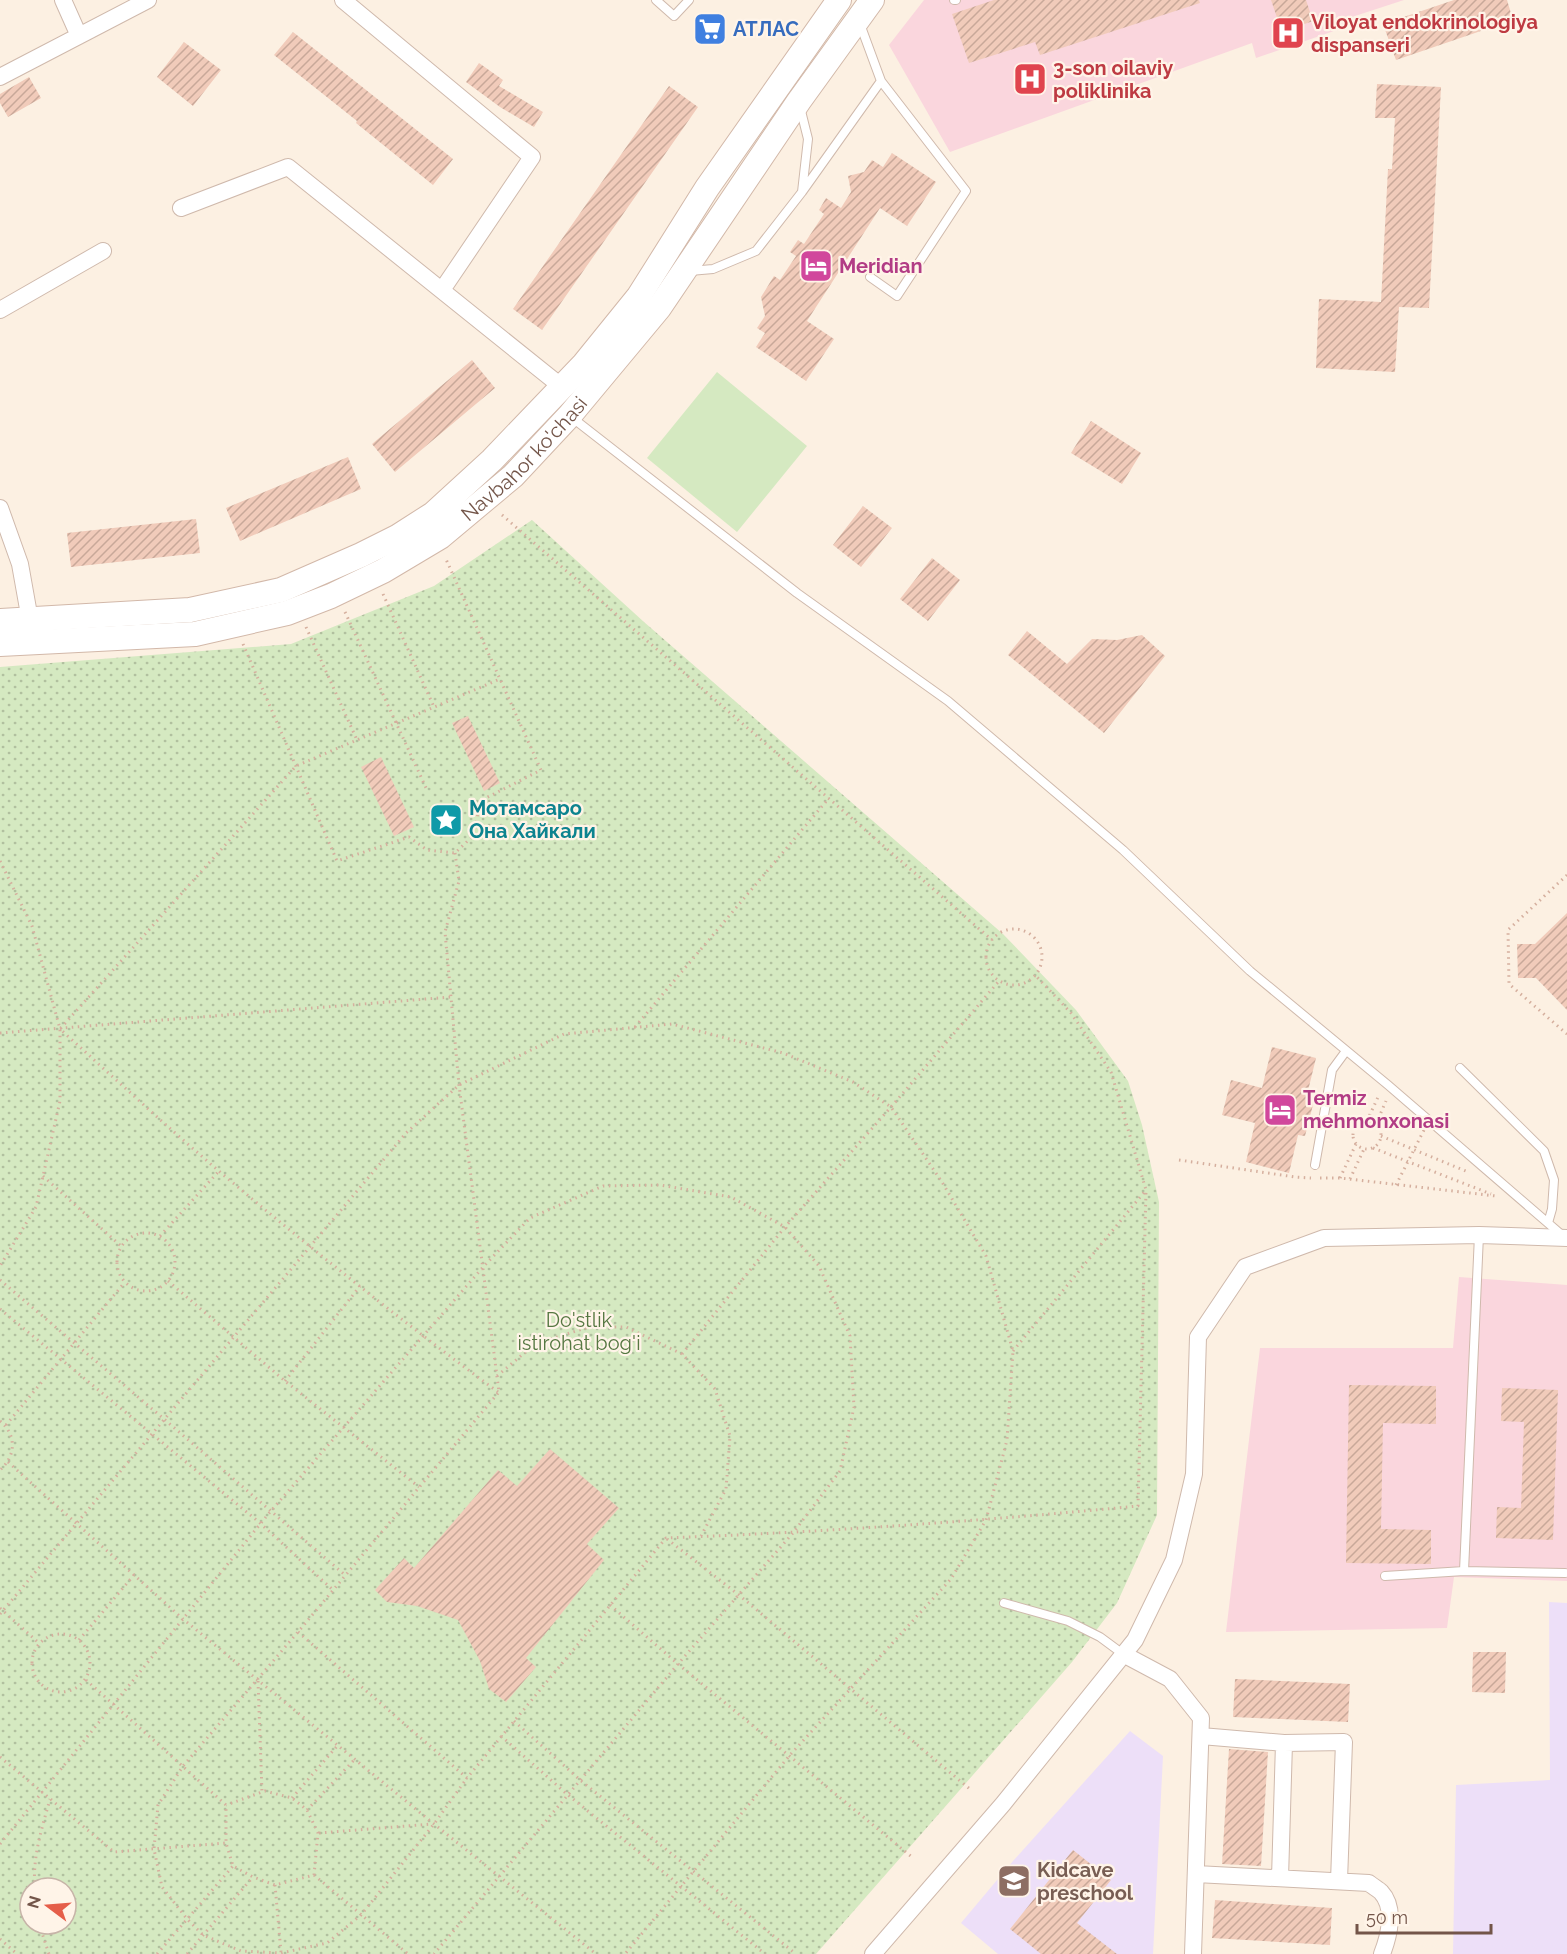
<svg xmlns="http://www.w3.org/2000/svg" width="1567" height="1954" font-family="Raleway,sans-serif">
<defs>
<pattern id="park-dots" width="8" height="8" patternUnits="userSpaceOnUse" patternTransform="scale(1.5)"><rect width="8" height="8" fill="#d5e9c1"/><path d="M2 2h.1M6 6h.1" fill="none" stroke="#b1c09f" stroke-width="1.8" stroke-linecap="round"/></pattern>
<pattern id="building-hatch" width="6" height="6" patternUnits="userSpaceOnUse" patternTransform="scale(1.5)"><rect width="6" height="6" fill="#f1cbba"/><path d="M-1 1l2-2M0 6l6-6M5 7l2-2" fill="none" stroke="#c8a899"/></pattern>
</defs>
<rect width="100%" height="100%" fill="#fcf0e2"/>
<!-- education -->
<path fill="#eddff8" d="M1549,1602L1567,1603V1954H1453L1456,1785L1550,1780Z
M1130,1731L1163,1756L1153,1954H998L961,1923L1013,1861Z"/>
<!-- medical -->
<path fill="#fad6dd" d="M924,0H1404L1352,17L1354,24L1256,58L1252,43L950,152L889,45Z
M1459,1277L1567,1285V1581L1454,1577L1447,1628L1226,1632L1260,1348H1453Z"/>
<!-- park -->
<path fill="url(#park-dots)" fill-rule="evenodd" d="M532,520L644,622L1003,934L1076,1010L1128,1081L1142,1125L1159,1202L1157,1515L1117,1603L1072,1662L816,1954H0V667L291,644L434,586ZM30,1888H66V1924H30Z"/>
<!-- pitch -->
<path fill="#d5e9c1" d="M717,372L807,446L737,532L647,458Z"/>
<!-- building -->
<path fill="url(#building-hatch)" d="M994,0H1199L1200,3L1040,55L1035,42L969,63L952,14Z
M1271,0H1306L1313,21L1282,32Z
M1454,0H1507L1513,20L1396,60L1383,24Z
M293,32L453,159L433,185L356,123L357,121L274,55Z
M184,42L221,70L193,106L157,77Z
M479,63L503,80L499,86L543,112L534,127L500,107L466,82Z
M29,77L41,98L8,117L0,103V94Z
M1377,84L1441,87L1429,308L1399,307L1395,372L1316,368L1319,299L1381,302L1388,169H1392L1395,118H1375Z
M669,86L698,107L542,330L513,309Z
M892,153L936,182L907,226L880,208L807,321L834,339L806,381L756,347L765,333L757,328L765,316L761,297L774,276L780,280L796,256L790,252L798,240L804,244L824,214L819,210L826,198L841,208L851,192L848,176L864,172L872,160L883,167Z
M472,360L495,388L395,472L372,444Z
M1091,421L1141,453L1122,484L1071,453Z
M348,457L361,489L240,541L226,508Z
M863,506L892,528L861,567L833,545Z
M196,519L200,553L71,567L67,533Z
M932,558L960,580L928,621L900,599Z
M1027,631L1067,664L1092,639L1117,640L1142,635L1165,656L1104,733L1008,655Z
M468,716L500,783L484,791L452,723Z
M381,757L414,827L394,836L361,767Z
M1567,913V1010L1536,978H1518L1517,944H1535Z
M1272,1047L1316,1058L1306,1099L1314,1101L1305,1136L1298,1135L1289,1173L1246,1162L1255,1123L1222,1115L1231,1080L1262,1088Z
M1349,1385L1436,1386V1424L1383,1423L1381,1529L1431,1530V1564L1346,1563Z
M1502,1388L1558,1390L1553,1540L1496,1538L1497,1507L1521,1508L1524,1422L1501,1421Z
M550,1449L619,1508L587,1544L604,1560L526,1658L536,1667L506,1702L489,1689L480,1661L458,1620L417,1606L387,1602L375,1590L404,1558L414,1568L498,1470L517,1486Z
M1473,1652H1506L1505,1693L1472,1692Z
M1235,1679L1350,1684L1348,1722L1233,1717Z
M1229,1749L1268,1752L1261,1866L1222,1864Z
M1073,1850L1111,1880L1077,1923L1117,1954H1041L1010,1929Z
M1215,1900L1332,1908L1330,1945L1212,1938Z"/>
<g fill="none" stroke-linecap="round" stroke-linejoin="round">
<defs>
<path id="lane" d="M656,0L674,16L689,0
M954,0H956
M802,192L881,81L860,24
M690,271L713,269L756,251L802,192L808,139L800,107
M870,277L897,296L966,191L881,81
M570,416L797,593L948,701L1123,850L1250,971L1388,1085L1563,1236
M1460,1068L1544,1151L1554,1180L1552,1209L1548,1223
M1315,1165L1332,1070L1346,1051
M1464,1571L1479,1235
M1385,1576L1464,1571L1565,1573
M1004,1603L1068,1621L1100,1637L1123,1654"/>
<path id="street" d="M63,0L79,36
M343,0L532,157L442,290
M0,77L148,0
M181,208L288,167L562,387
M0,310L103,251
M0,508L20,564L30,620
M1123,1654L1170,1679L1201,1718L1193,1954
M1201,1736L1284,1743L1344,1742L1339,1881
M1196,1874L1369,1883C1372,1886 1378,1889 1381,1892C1396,1908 1389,1936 1382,1954
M1280,1878L1284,1743
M873,1954L1003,1804L1135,1640L1174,1560L1194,1474L1198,1337L1245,1267L1324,1238L1479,1235L1567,1238"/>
<g id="secondary">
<path d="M0,621L190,610L281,590L361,555L397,537L433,514L492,460L584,364L639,296L707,188L839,0"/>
<path id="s1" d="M0,644L195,634L287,613L331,596L383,571L440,537L513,476L570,415L659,308L799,101L872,0"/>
</g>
</defs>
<!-- lane casing -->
<use href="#lane" stroke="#cfb9ac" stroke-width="10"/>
<!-- street casing -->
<use href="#street" stroke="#cfb9ac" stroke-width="18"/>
<!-- secondary casing -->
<use href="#secondary" stroke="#d2b8a9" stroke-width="26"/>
<!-- path -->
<path stroke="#d5af9e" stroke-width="3" stroke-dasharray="1.5 4.5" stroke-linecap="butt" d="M502,515L992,940
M383,594L434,707
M345,612L427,790
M306,627L357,740
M243,644L337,861L409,837L427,850L455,853L474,835L480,801L541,770L445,557
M455,853L459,881L445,932L459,1085L499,1392L298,1632L183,1766L158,1805L154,1849L162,1887L187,1919L203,1935L241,1951L281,1953L327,1943L361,1915L434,1824L467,1778
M0,861L32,926L60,1029V1101L36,1207L0,1266
M1567,875L1508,930L1509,984L1567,1034
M986 957a28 28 0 1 1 56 0a28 28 0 1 1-56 0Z
M635,1027L829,798
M0,1033L451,997
M1353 1135a14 14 0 1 1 28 0a14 14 0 1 1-28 0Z
M1367,1121L1379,1095
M1376,1124L1386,1101
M1381,1136L1468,1172
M1373,1148L1491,1194
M1179,1160L1295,1177L1311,1178
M43,1176L121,1246
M1320,1178H1340L1496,1196
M1340,1178L1356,1144
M1350,1179L1364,1149
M1396,1185L1424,1130
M117 1262a29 29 0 1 1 58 0a29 29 0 1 1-58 0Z
M160,1236L219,1171
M0,1280L164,1419L345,1575
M168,1281L285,1381L419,1487
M0,1309L260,1523L333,1590
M1013,1351L1146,1190
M682,1354L785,1227L891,1107L999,981
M497,1376L535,1344L589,1327H626L682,1354L715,1389L730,1436L726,1489L701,1536
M285,1381L360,1286
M498,1392C403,1322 310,1248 220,1172C165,1125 113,1077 60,1029L296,766L500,679
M0,1421C17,1435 16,1456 0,1470
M6,1425L125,1282
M8,1462L183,1619L434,1824L596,1954
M667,1539L739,1595L971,1790
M610,1605L678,1664L913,1858
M0,1608L39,1643
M0,1614L406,1133L459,1085L564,1034L672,1024L783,1053L853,1082L891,1107L942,1182L986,1256L1013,1351L1007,1440L986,1520L951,1579L790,1755L625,1954
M298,1632L467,1778L666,1538C824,1532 981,1521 1138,1506L1146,1190L1111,1072L1071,1013L1035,975
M32 1663a29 29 0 1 1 58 0a29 29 0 1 1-58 0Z
M79,1640L134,1575
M86,1680L226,1805V1843L233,1866L253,1877L275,1885L314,1875L318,1833L307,1810L292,1798L265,1791L226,1805
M258,1681L262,1792
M514,1721L580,1780L796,1954
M501,1736L568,1795L765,1954
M0,1757L114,1852L226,1843
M292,1798L338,1745
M307,1810L355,1759
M319,1833L432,1824
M0,1844L270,1512L484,1266L530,1218L603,1186L660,1185L731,1197L785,1227L819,1266L850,1336L854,1407L840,1471L793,1533L678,1664L434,1954
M314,1875L408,1954
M275,1885L281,1952
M35,1888C32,1858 42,1828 50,1799
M39,1924L49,1954
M0,1939L17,1954
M157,1954L233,1866
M187,1954L252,1878"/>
<!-- lane -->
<use href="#lane" stroke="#fff" stroke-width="8"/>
<!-- street -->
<use href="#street" stroke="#fff" stroke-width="16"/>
<!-- secondary -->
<use href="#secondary" stroke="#fff" stroke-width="24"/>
</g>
<!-- icons -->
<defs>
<symbol id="supermarket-square" viewBox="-11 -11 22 22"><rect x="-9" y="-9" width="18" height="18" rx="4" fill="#3f7fe0" stroke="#fff4e8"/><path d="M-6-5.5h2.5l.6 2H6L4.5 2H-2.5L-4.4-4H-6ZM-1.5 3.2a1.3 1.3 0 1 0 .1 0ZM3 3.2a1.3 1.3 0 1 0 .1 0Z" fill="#fff"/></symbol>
<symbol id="hospital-square" viewBox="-11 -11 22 22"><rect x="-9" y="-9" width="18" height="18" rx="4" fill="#e0444e" stroke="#fff4e8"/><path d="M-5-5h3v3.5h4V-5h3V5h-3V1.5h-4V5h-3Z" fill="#fff"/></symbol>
<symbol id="hotel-square" viewBox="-11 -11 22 22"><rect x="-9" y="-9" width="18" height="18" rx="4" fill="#d1479c" stroke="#fff4e8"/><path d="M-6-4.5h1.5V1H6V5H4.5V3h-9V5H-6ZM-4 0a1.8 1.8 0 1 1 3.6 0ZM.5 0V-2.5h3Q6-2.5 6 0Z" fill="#fff"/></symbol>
<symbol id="sight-square" viewBox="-11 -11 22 22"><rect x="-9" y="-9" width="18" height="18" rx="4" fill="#0f9aa8" stroke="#fff4e8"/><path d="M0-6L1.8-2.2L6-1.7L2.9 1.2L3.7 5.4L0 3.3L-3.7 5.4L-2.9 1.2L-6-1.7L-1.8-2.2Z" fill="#fff"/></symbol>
<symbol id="school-square" viewBox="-11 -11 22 22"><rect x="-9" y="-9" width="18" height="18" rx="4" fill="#8d6e63" stroke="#fff4e8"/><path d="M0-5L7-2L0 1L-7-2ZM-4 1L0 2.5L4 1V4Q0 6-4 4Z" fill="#fff"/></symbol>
</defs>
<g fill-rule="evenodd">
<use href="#supermarket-square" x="691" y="10" width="38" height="38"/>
<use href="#hospital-square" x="1269" y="14" width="38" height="38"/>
<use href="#hospital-square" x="1011" y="60" width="38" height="38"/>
<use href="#hotel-square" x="797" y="247" width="38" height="38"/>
<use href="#sight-square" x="427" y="801" width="38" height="38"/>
<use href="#hotel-square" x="1261" y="1091" width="38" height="38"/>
<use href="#school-square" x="995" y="1862" width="38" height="38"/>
</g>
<g text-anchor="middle" stroke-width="4.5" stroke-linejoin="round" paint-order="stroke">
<!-- health labels -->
<g font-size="20" font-weight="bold" fill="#be3a42" stroke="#fff4e8" text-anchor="start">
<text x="1311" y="29">Viloyat endokrinologiya<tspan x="1311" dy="23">dispanseri</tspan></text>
<text x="1053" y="75">3-son oilaviy<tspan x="1053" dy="23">poliklinika</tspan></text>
</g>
<!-- shop labels -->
<g font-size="20" font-weight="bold" fill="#366cbe" stroke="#fff4e8" text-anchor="start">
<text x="733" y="36">АТЛАС</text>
</g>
<!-- hotel labels -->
<g font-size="20" font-weight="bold" fill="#b23c85" stroke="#fff4e8" text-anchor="start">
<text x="839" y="273">Meridian</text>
<text x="1303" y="1105">Termiz<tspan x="1303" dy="23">mehmonxonasi</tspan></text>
</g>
<!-- street labels -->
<g font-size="20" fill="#735549" stroke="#fff4e8">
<text dy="7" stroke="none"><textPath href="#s1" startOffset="576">Navbahor ko'chasi</textPath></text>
</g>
<!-- culture labels -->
<g font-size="20" font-weight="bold" fill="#0d838f" stroke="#fff4e8" text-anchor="start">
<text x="469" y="815">Мотамсаро<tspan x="469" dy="23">Она Хайкали</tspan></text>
</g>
<!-- park labels -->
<g font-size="20" fill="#567842" stroke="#fff4e8">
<text x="579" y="1327">Do'stlik<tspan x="579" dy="23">istirohat bog'i</tspan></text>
</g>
<!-- education labels -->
<g font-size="20" font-weight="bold" fill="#785e54" stroke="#fff4e8" text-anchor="start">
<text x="1037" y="1877">Kidcave<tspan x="1037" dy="23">preschool</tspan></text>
</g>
</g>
<!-- north arrow -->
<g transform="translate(48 1906) rotate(286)"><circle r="28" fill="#fff4e8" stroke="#c7b4a8" stroke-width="1.5"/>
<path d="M0-4.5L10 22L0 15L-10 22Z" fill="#e55e49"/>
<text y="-9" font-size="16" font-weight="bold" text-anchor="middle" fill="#735549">N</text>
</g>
<!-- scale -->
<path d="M1357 1924v9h134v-9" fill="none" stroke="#735549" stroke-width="3"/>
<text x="1366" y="1924" font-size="18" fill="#735549" stroke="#fff4e8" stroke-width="4.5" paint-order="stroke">50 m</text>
</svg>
